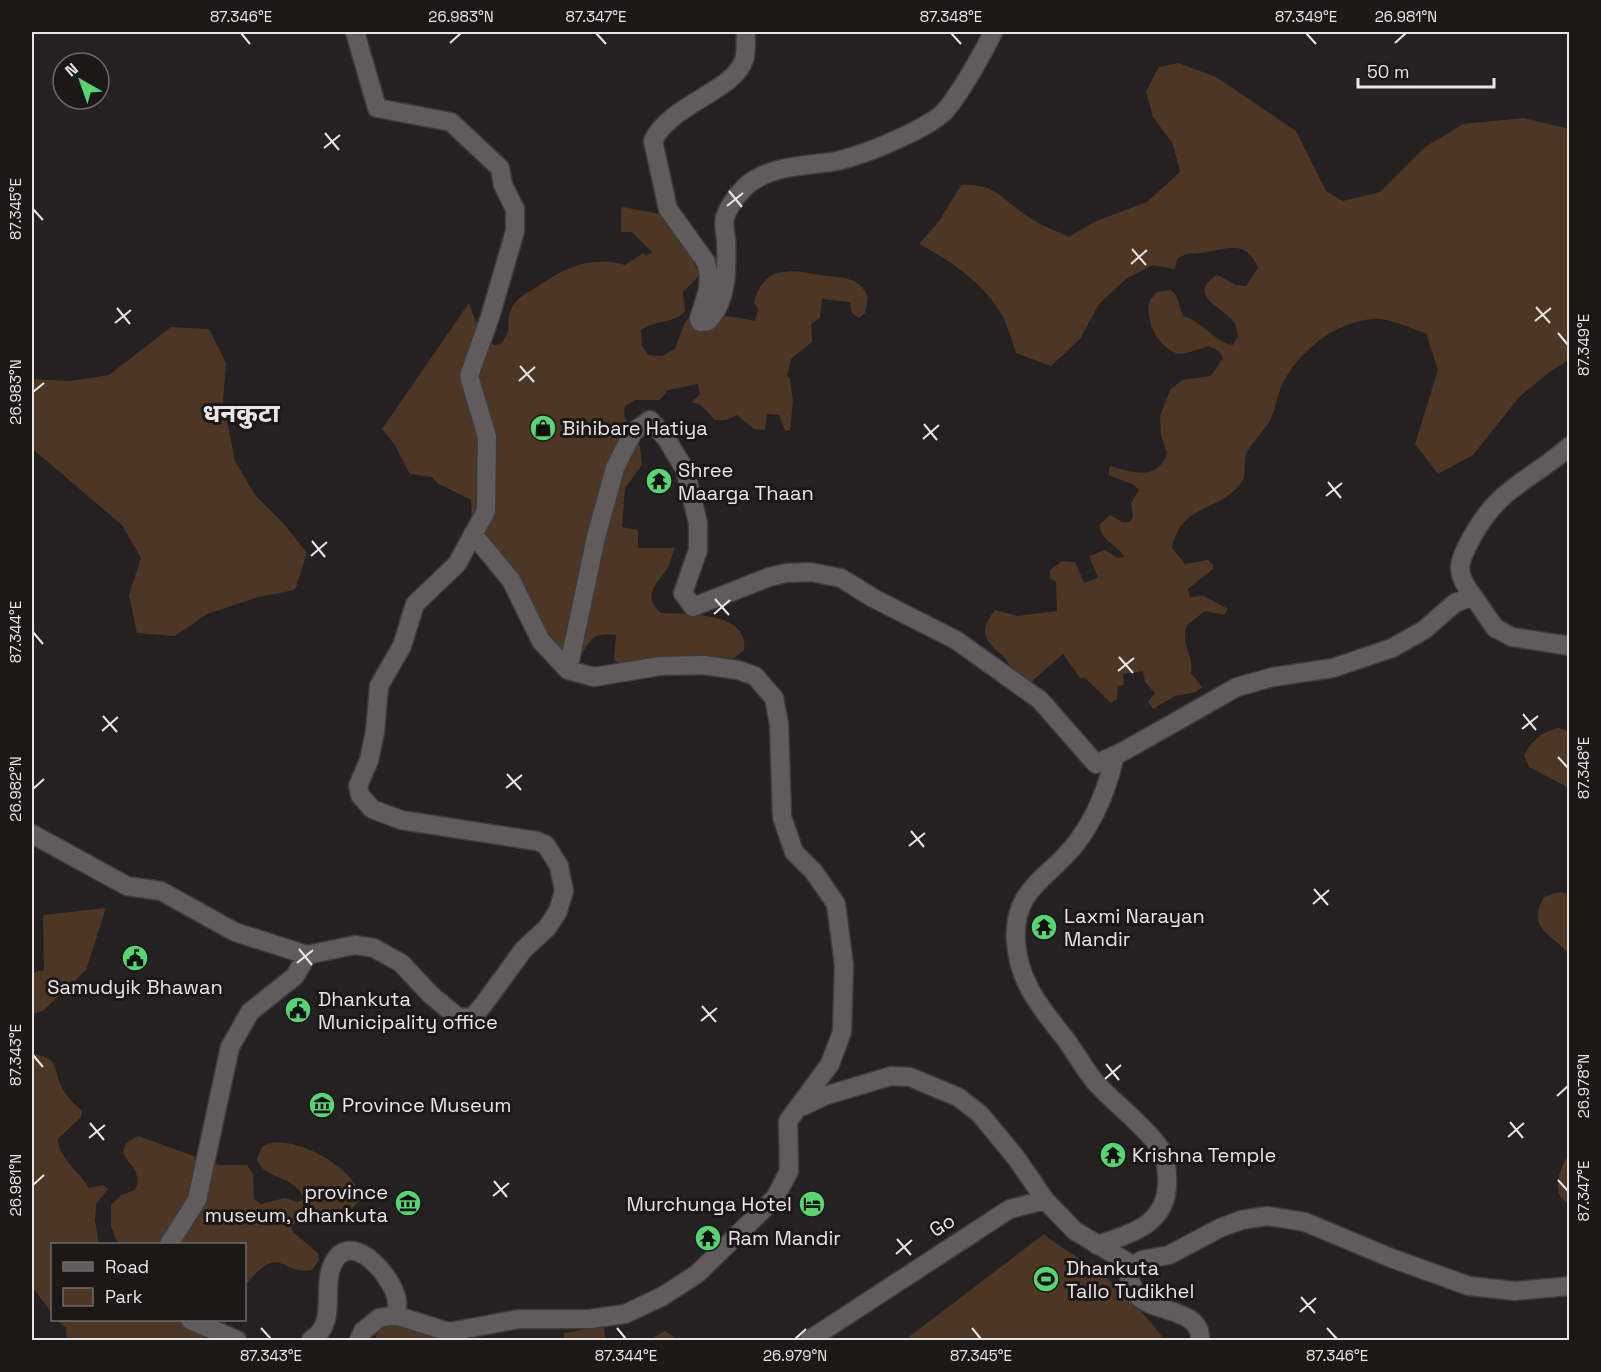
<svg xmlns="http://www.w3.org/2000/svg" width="1601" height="1372" font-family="'Space Grotesk','Noto Sans Devanagari',sans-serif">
<rect width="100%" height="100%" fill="#242122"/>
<!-- green -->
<path fill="#4d3724" d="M1178,63L1216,77L1296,131L1326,191L1343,201L1380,192L1425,147L1463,124L1524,118L1569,129V360L1552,370L1520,396L1473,455L1438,474L1415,444L1438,370L1426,333C1411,329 1388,317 1373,319C1335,322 1297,352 1281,387C1277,398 1275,411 1269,422C1263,432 1253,441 1247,452C1242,461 1248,474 1241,483C1217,514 1181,503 1172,548L1185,564L1208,560L1213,565V569L1188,589L1190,597L1203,596L1228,609L1224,615L1205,611L1187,625C1180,649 1194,651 1191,673L1202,687L1196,692L1175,696L1153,709L1148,702L1155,693L1145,682L1143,671L1123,674L1124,685L1118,686L1117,699L1111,703L1084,677L1080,678L1063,654L1031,682L1014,675C1010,670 1009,662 1005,658C985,640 977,634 995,610L1018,616L1057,611L1056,582L1050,578V570L1062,561L1075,562L1084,583L1098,578L1089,556L1105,550L1117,558L1124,557C1117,544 1102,542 1099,525L1110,515L1122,522H1129L1133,517L1131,503L1139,490L1134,485L1109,475V468L1111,466C1133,473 1158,481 1167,453L1161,435L1160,416L1170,390L1182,380L1211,376L1223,358L1219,351L1209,346C1200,348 1185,356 1176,353C1157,346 1144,319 1150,300L1157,292L1171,290L1176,295L1183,316C1204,322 1214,342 1233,345L1238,336C1237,331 1237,327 1234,322C1223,307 1185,296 1217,275L1236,285L1246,286L1258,268C1245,236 1223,251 1200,253C1189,254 1186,253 1177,259L1175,269L1153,265L1127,278L1099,304L1080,339L1051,366L1016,353C1012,341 1008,328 1003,317C985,284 951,261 919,244L940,220L961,185C994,183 1002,199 1027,216C1039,225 1055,230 1069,237L1094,222L1147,202L1180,172L1173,144L1153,117L1146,91L1159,67Z
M623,207L660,214L672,228L699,272L697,278L683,292L685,311C676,323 655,320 641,330L642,346L648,355L662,356L675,349L684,324L691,314C714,313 733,317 755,321L758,309L754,303C763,265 790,269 821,275C841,278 861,276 868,298L865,313L859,318L852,313L850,302L822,299L820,318L811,324L812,342L791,359L787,376L790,378L793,402L790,430L785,431L779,415L767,414L765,430L754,429L737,415L726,420H715L702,406L692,402L700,394L698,384L668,390L660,400H635L625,406C621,422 634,427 638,441C641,448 641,457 642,465L625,488L622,527L638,530V548H675C672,554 671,561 668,567C658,585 640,594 661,613C687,614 750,612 744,650L734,658L684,655L622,664L614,660L616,635C591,632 591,640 578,660C534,639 515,588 491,548L487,534L472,519L471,500L437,483L432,477L410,474L394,444L382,429L469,303C475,321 480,333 494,345L501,344C515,325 504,324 511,310C519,294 526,295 538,286C565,267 593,255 625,265L643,253L646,256L652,252L632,232H621V209Z
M171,327L209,329L226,363L223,401L235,461L255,495L283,523L307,553L295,590L258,597L207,614L175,636L137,633L129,595L141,558L122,525L35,451L32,452V379L70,381L109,375Z
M1558,728L1569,731V788L1529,767L1524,755C1533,740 1541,732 1558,728Z
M1559,892L1569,894V954C1552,933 1526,930 1544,897Z
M106,908L86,970L44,1010L32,1015V973L44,970L43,915Z
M32,1054C59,1057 53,1068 62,1088C66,1096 75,1104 82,1111L81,1117L58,1139C57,1156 80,1173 89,1188L103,1185L108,1189L96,1204L95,1220L99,1244H52V1313L32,1287Z
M138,1136L219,1165H247L253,1174L254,1199L261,1204L285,1198L297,1202L304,1199C294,1173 264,1181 257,1159L262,1147C286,1129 364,1170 359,1201C331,1235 306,1202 291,1228L293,1232L318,1253L319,1260L312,1270C283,1277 280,1240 245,1286L244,1244H118L111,1226V1205L121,1195L135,1190C143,1173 129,1165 123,1153L126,1143Z
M1569,1154V1204C1549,1194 1560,1168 1569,1154Z
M1044,1234C1059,1247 1075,1255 1091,1266C1113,1281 1150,1318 1164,1340H905Z
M56,1320H225L227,1340H67L66,1328Z
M402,1324L451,1340H375C378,1326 389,1325 402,1324Z
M604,1326L605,1340H564V1333Z
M665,1331L679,1340H649Z"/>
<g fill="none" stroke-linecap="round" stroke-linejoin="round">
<defs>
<path id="street" d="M746,32C745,40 747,52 744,60C734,91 669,105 653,141L668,209L706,262L709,275L708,290L699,319L700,322L708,321C728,300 727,267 726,239C725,232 723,224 725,217C729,206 737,195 745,187C768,166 802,166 831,162C860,157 921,132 943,113C957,99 985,50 993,32
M1473,596C1454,572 1458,563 1472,537C1499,487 1530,481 1570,446
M568,670L596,537L615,468L633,432L650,420L666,438L685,470L698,523V550L683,593L693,607L769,577L786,573L810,572L841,578L873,598L956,640L1040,700L1096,764L1124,751L1237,687L1273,677L1333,668L1392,648L1424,630L1455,603L1473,596L1495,628L1512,637L1570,646
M32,834L127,886L161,891L235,932L307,955L355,945L374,948L401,963L431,995L459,1018L473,1017L483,1005L524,949L547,928L558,911L564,891L559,866L546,845L537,841L401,820L372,809L360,795L358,786L369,760L375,732L379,686L402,646L415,604L457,564L486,511L487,437L469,376L490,317L515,231V209L503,185L500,168L451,122L377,108L355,32
M803,1106L824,1096L891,1076L910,1077L958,1097L980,1114L1017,1159L1045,1200L1075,1231L1134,1266
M169,1244L197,1200L230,1047L250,1012L295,976L307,955
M1097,1245C1134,1233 1170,1223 1167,1177C1167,1165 1164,1152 1156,1143C1138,1120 1114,1103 1095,1082C1085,1069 1076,1054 1067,1041C1042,1009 1019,984 1016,942C1012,887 1051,878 1077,842C1096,817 1108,786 1115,755
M190,1320L237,1340
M311,1340C340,1322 319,1285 335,1260C355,1230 396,1281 397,1302C398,1306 396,1311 395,1315
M359,1340L363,1331L379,1318L395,1315L449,1332L519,1319H590L625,1314L663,1296L697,1274L775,1198L789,1171L788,1121L830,1064L842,1032L844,965L836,904L814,872L794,852L782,817L779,724L774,698L755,676L738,670L703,665L660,666L594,677L568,670L541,641L511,580L473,534
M809,1340L999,1216L1010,1209L1045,1200
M1200,1340C1202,1309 1156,1313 1139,1297C1133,1292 1130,1279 1127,1271L1142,1260L1169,1255L1220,1228L1241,1220L1267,1216L1305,1222L1391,1258L1469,1286L1515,1291L1570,1286"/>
</defs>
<!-- street casing -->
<use href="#street" stroke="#3e3b3b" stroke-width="21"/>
<!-- street -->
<use href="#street" stroke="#605c5d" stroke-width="18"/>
</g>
<!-- ticks -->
<path fill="none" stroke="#e7e5e6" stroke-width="2" d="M241,33L250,44M596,33L606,44M951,33L961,44M1306,33L1316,44M450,43L461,33M1395,43L1406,33M325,133L339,150M324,148L340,135M729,191L742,207M727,206L743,193M33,209L43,220M1132,249L1146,265M1131,264L1147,250M1536,307L1550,323M117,308L130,324M1535,321L1551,308M115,323L131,310M1558,333L1568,345M520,366L534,382M519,381L535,367M33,392L44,383M924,424L937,440M923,439L939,425M1328,482L1341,498M1326,496L1342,483M312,541L325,557M311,556L327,542M715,599L729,615M714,614L730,600M33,632L43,644M1119,657L1133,673M1118,671L1134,658M1523,714L1536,730M103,716L117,732M1522,729L1538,716M102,731L118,717M1558,757L1568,768M507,774L521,790M506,788L522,775M33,789L44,779M911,831L924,847M909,846L925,833M1314,889L1328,905M1313,904L1329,890M299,949L312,965M297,963L313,950M702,1006L716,1022M701,1021L717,1008M33,1055L43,1067M1106,1064L1119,1080M1105,1079L1121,1065M1557,1096L1568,1086M1510,1122L1523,1138M90,1123L104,1140M1508,1137L1524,1123M89,1138L105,1125M1558,1180L1568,1191M494,1181L507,1197M33,1185L44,1175M493,1196L509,1183M897,1239L911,1255M896,1254L912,1240M1301,1297L1315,1313M1300,1312L1316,1298M261,1328L271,1339M617,1328L626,1339M972,1328L981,1339M1327,1328L1337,1339M795,1339L806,1329"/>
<!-- icons -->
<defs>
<symbol id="shop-disc" viewBox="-11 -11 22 22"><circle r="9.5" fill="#57d570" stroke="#1b1818"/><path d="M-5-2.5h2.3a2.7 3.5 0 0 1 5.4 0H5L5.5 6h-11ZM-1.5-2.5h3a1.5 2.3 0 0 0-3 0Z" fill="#111"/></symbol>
<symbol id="temple-disc" viewBox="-11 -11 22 22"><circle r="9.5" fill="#57d570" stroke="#1b1818"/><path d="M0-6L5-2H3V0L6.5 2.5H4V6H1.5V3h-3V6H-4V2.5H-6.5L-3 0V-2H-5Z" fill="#111"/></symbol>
<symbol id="civic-disc" viewBox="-11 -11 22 22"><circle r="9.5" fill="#57d570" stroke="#1b1818"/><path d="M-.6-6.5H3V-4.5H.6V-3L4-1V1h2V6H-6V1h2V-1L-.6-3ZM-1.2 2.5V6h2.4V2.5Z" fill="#111"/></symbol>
<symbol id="museum-disc" viewBox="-11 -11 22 22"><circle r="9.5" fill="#57d570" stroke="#1b1818"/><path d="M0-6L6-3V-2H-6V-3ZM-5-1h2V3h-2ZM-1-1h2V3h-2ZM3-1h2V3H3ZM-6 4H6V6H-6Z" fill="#111"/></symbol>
<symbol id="hotel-disc" viewBox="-11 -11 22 22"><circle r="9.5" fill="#57d570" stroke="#1b1818"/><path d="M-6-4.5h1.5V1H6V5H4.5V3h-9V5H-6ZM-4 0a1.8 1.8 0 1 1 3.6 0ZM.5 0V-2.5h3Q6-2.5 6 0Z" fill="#111"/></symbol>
<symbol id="stadium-disc" viewBox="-11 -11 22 22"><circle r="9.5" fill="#57d570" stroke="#1b1818"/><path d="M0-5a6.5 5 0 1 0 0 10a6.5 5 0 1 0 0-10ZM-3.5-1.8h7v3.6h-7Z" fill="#111"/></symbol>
</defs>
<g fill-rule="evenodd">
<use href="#shop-disc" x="528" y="413" width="30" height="30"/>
<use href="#temple-disc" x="644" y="466" width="30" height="30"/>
<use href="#temple-disc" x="1029" y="912" width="30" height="30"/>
<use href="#civic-disc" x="120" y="943" width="30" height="30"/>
<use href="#civic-disc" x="283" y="995" width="30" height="30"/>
<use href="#museum-disc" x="307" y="1090" width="30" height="30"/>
<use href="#temple-disc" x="1098" y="1140" width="30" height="30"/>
<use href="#museum-disc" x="393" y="1188" width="30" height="30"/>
<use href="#hotel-disc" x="797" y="1189" width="30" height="30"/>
<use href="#temple-disc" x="693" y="1223" width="30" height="30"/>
<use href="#stadium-disc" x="1031" y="1264" width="30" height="30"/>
</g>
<g text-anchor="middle" stroke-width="6" stroke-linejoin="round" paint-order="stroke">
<!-- poi labels -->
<g font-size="20" fill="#e7e5e6" stroke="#1b1818" text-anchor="start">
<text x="562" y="435">Bihibare Hatiya</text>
<text x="678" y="477">Shree<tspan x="678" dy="23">Maarga Thaan</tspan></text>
<text x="1064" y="923">Laxmi Narayan<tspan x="1064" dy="23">Mandir</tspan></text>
<text x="135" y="994" text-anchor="middle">Samudyik Bhawan</text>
<text x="318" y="1006">Dhankuta<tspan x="318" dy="23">Municipality office</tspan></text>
<text x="342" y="1112">Province Museum</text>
<text x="1132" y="1162">Krishna Temple</text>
<text x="388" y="1199" text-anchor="end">province<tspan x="388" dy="23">museum, dhankuta</tspan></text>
<text x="792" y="1211" text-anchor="end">Murchunga Hotel</text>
<text x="728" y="1245">Ram Mandir</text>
<text x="1066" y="1275">Dhankuta<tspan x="1066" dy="23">Tallo Tudikhel</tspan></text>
</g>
<!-- street labels -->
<g font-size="20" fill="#e7e5e6" stroke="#1b1818">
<text transform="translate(942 1225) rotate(-33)" y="7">Go</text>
</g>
<!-- district labels -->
<g font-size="26" font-weight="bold" fill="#e7e5e6" stroke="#1b1818">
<text x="241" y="422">धनकुटा</text>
</g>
</g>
<!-- border -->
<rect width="1601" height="1372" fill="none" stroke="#1b1818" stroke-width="66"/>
<!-- legend -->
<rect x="51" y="1243" width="195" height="78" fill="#1b1818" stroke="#6d6a6a" stroke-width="1.5"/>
<rect x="63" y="1262" width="30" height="9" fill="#605c5d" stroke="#6d6a6a" stroke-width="1.5"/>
<text x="105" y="1273" font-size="18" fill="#e7e5e6">Road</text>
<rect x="63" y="1288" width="30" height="18" fill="#4d3724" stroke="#6d6a6a" stroke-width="1.5"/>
<text x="105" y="1303" font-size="18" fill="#e7e5e6">Park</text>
<!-- north arrow -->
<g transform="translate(81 81) rotate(320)"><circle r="28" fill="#1b1818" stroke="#6d6a6a" stroke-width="1.5"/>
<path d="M0-4.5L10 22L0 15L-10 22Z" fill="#57d570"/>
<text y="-9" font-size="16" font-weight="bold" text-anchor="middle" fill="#e7e5e6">N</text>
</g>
<!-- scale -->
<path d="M1358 78v9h136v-9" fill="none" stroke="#e7e5e6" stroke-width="3"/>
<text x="1367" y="78" font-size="18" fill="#e7e5e6" stroke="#1b1818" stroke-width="4.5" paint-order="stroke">50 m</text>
<rect x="33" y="33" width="1535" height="1306" fill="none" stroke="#e7e5e6" stroke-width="2"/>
<g font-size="15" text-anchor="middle" fill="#e7e5e6">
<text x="241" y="22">87.346°E</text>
<text x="461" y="22">26.983°N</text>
<text x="596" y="22">87.347°E</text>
<text x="951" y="22">87.348°E</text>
<text x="1306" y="22">87.349°E</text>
<text x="1406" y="22">26.981°N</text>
<text transform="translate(16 209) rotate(-90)" y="5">87.345°E</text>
<text transform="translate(1584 345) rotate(-90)" y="5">87.349°E</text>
<text transform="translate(16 392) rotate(-90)" y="5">26.983°N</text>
<text transform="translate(16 632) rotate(-90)" y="5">87.344°E</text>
<text transform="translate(1584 768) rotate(-90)" y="5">87.348°E</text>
<text transform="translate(16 789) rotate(-90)" y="5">26.982°N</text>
<text transform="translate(16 1055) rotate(-90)" y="5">87.343°E</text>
<text transform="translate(1584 1086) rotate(-90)" y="5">26.978°N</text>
<text transform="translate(16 1185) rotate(-90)" y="5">26.981°N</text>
<text transform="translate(1584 1191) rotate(-90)" y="5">87.347°E</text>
<text x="271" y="1361">87.343°E</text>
<text x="626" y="1361">87.344°E</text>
<text x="795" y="1361">26.979°N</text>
<text x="981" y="1361">87.345°E</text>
<text x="1337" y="1361">87.346°E</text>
</g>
</svg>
